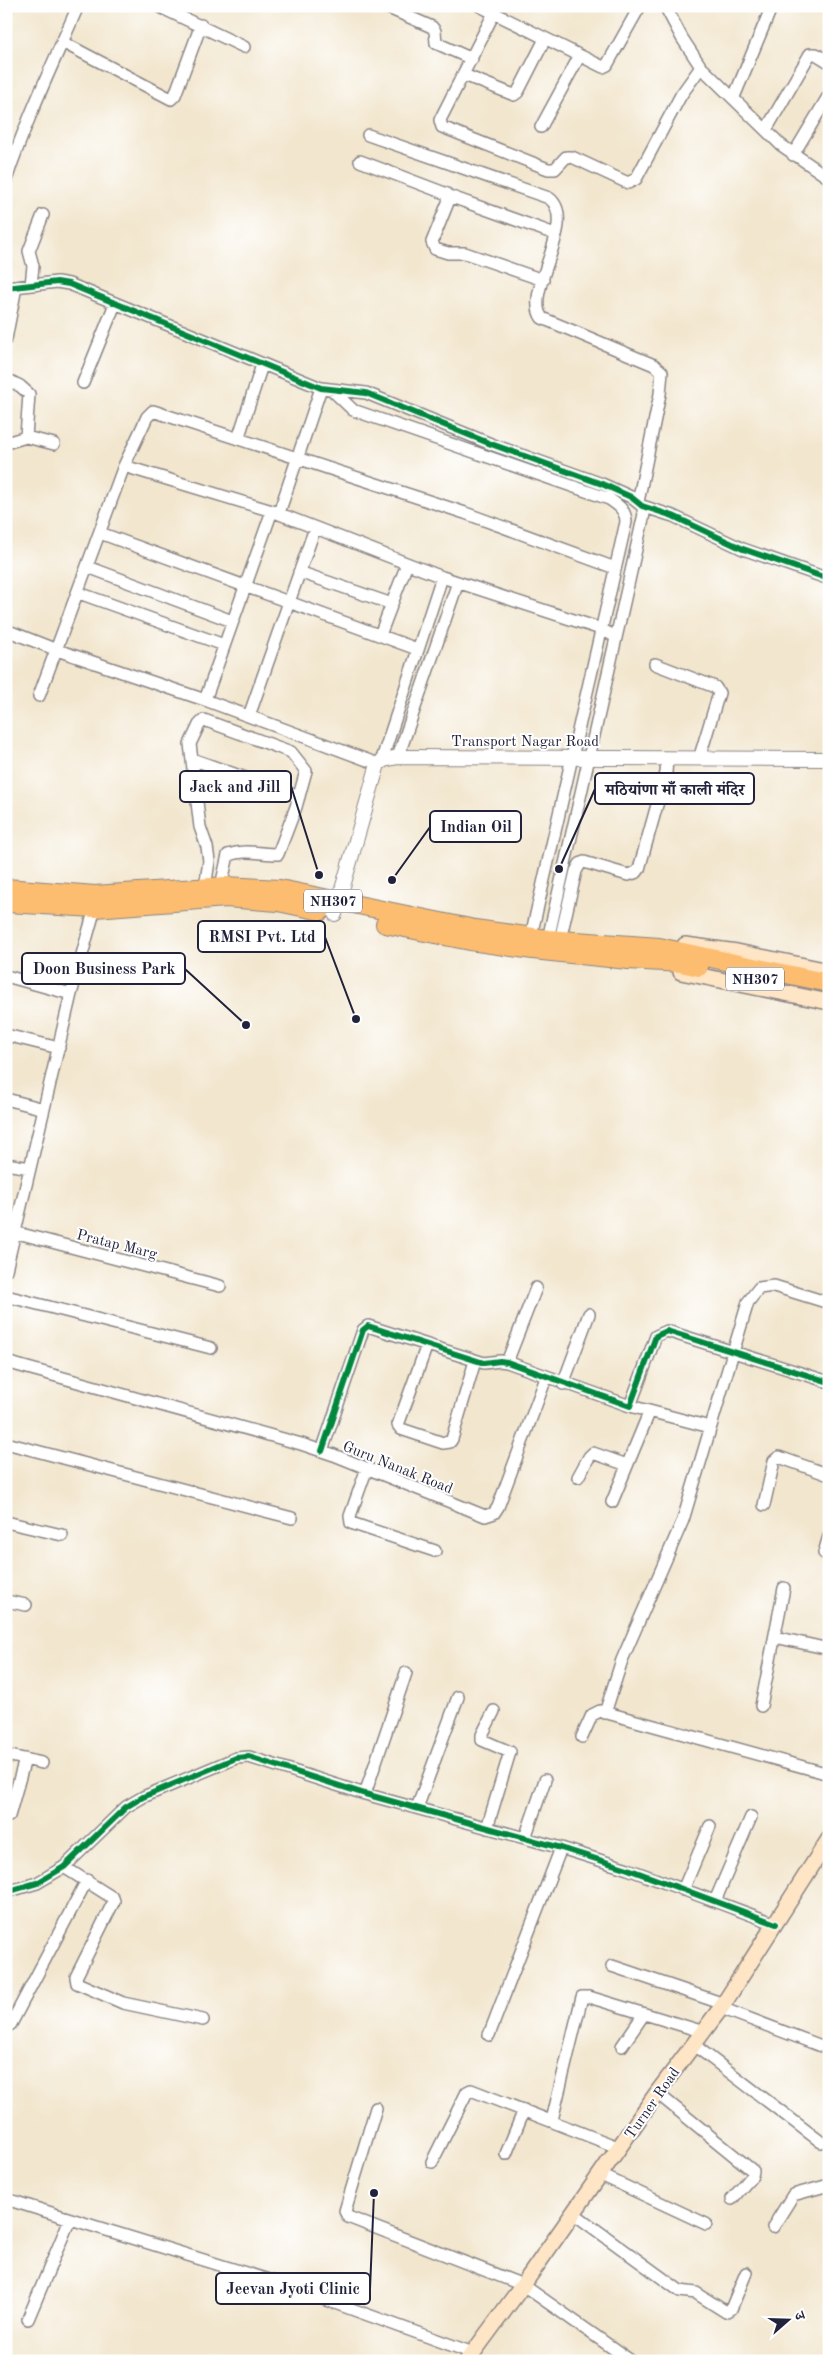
<svg xmlns="http://www.w3.org/2000/svg" width="835" height="2367" font-family="'Old Standard TT','Noto Serif Devanagari',serif">
<rect width="100%" height="100%" fill="#fff"/>
<filter id="ink" filterUnits="userSpaceOnUse"><feTurbulence type="fractalNoise" baseFrequency=".02" numOctaves="2"/><feDisplacementMap in="SourceGraphic" scale="10" xChannelSelector="R" yChannelSelector="G"/><feConvolveMatrix kernelMatrix="1 2 1 2 8 2 1 2 1" color-interpolation-filters="sRGB"/></filter>
<filter id="wash" filterUnits="userSpaceOnUse"><feTurbulence type="fractalNoise" baseFrequency=".0096" numOctaves="4" result="noise"/><feDisplacementMap in="SourceGraphic" scale="20" xChannelSelector="R" yChannelSelector="G"/><feGaussianBlur stdDeviation="1.12" result="paint"/><feColorMatrix in="noise" values="0 0 0 0 0 0 0 0 0 0 0 0 0 0 0 0 0 1.4 0 .05"/><feComposite in="paint" operator="in"/></filter>
<g filter="url(#wash)">
<rect width="100%" height="100%" fill="#f2e6ce"/>
</g>
<g filter="url(#ink)">
<g fill="none" stroke-linecap="round" stroke-linejoin="round">
<defs>
<path id="minor" d="M158,6L244,47
M384,6L432,27L435,31L436,43L472,59
M480,6L494,13
M640,6L607,65L603,67L494,13L440,120L442,127L548,169H555L566,157H572L628,183L636,179L681,95L701,67
M665,6L682,38L701,67L781,145L829,178
M62,42L171,99L175,95L201,25
M464,75L514,95L518,92L545,39
M734,97L772,6
M541,127L579,57
M766,130L810,54H816L829,62
M368,135L549,198C580,221 522,292 542,318L654,365L662,372L660,394L638,502
M793,155L829,95
M360,161L447,194L449,200L432,242L435,249L448,253H465L543,280
M6,180C26,120 53,64 78,6
M449,196L555,234
M31,285L33,266L29,251L43,215
M6,288L57,282L69,284L321,388L366,393L491,444L602,484L631,497L642,506L673,516L743,549L829,579
M6,339L16,287
M6,379L20,386L29,394L26,437L6,443
M83,383L115,304
M333,391L353,410L609,499C618,505 626,510 626,522L531,936
M26,437L54,444
M238,439L262,365
M124,466L272,511L442,577L601,629L616,637
M279,513L321,388
M100,533L417,649
M88,567L232,621
M299,572L392,604
M79,593L224,645
M6,630L57,650L205,700L378,764
M380,635L407,564
M655,664L715,687L719,693L699,759
M39,696L124,466L147,417L153,411L465,513L615,568
M205,700L272,511
M249,716L315,528
M398,757L458,582
M192,759L299,797
M381,762L442,577
M205,888L209,861L207,847L200,827L190,744L199,725L204,720L291,752L306,771L296,807L278,854C260,854 246,849 228,855L221,886
M548,939L644,514L642,506
M560,940L576,871L580,864L584,862L628,875L637,872L639,869L666,773L667,758
M6,976L71,994
M6,1035L59,1048
M6,1099L44,1109
M6,1164L30,1168
M6,1230L220,1286
M6,1270L71,994L95,908
M6,1296L211,1348
M427,1345L398,1425L401,1429L443,1443L450,1442L452,1439L475,1361
M6,1362L301,1444L334,1455L485,1516L494,1513L498,1507L546,1378
M507,1362L536,1288
M563,1384L589,1314
M630,1406L710,1427
M6,1443L292,1518
M322,1451L363,1330L368,1326L484,1363L500,1361L507,1362L630,1406L656,1336L667,1331L829,1382
M367,1468L350,1516L351,1523L435,1551
M578,1477L589,1457L593,1453L627,1465
M612,1502L649,1413
M764,1505L774,1461L779,1457L829,1475
M6,1522L62,1535
M824,1553L829,1536
M6,1601L26,1605
M775,1637L829,1649
M761,1706L784,1588
M605,1713L622,1660L683,1520L748,1302L759,1288L774,1286L829,1303
M582,1737L592,1715L600,1711L829,1774
M6,1755L42,1763
M365,1794L406,1673
M417,1808L458,1697
M9,1816L25,1759
M487,1828L510,1752L482,1740V1735L494,1711
M525,1838L545,1780
M64,1867L113,1898L114,1901L76,1977L77,1983L123,2003L203,2020
M683,1890L710,1826
M6,1892L37,1883L64,1867L126,1807L143,1797L236,1758L249,1757L365,1794L561,1848L628,1869L776,1924
M715,1901L751,1817
M612,1966L724,2004
M721,2008L829,2049
M6,2027L11,2024L87,1880
M489,2035L561,1848
M694,2045L821,2142
M622,2046L644,2014
M657,2093L753,2171L752,2176L732,2199
M376,2108L345,2211L348,2217L523,2285L631,2361
M552,2120L582,1997H589L704,2032
M506,2154L524,2110
M432,2162L467,2092L471,2090L620,2148
M601,2175L706,2224
M6,2199L288,2286L473,2353
M573,2213L680,2291L696,2293L726,2312L731,2309L746,2273
M773,2227L793,2195L829,2185
M28,2319L70,2219"/>
<path id="tertiary" d="M335,914L378,764L384,760L398,757L829,759"/>
<path id="secondary" d="M685,945L737,952L829,971
M681,972L829,1002
M467,2361L523,2285L657,2093L721,2008L829,1839"/>
<path id="trunk" d="M6,888L95,895L226,886L280,889L475,929L548,939L659,947L829,983
M6,903L95,908L226,898L278,902L321,911
M385,924L470,941L533,950L628,960L681,963L699,967"/>
</defs>
<!-- minor casing -->
<use href="#minor" stroke="#8a8484" stroke-width="14"/>
<!-- tertiary casing -->
<use href="#tertiary" stroke="#8a8484" stroke-width="16"/>
<!-- secondary casing -->
<use href="#secondary" stroke="#8a8484" stroke-width="18"/>
<!-- trunk casing -->
<use href="#trunk" stroke="#8a8484" stroke-width="20"/>
<!-- minor -->
<use href="#minor" stroke="#fff" stroke-width="11"/>
<!-- tertiary -->
<use href="#tertiary" stroke="#fff" stroke-width="14"/>
<!-- secondary -->
<use href="#secondary" stroke="#fee5c5" stroke-width="15"/>
<!-- trunk -->
<use href="#trunk" stroke="#fcbd6f" stroke-width="18"/>
<defs>
<path id="cycleway" d="M6,288L57,282L69,284L321,388L366,393L491,444L602,484L631,497L642,506L673,516L743,549L829,579
M322,1451L363,1330L368,1326L484,1363L500,1361L507,1362L630,1406L656,1336L667,1331L829,1382
M6,1892L37,1883L64,1867L126,1807L143,1797L236,1758L249,1757L365,1794L561,1848L628,1869L776,1924"/>
</defs>
<!-- cycleway casing -->
<use href="#cycleway" stroke="#fff" stroke-width="9"/>
<!-- cycleway -->
<use href="#cycleway" stroke="#00873e" stroke-width="6"/>
</g>
</g>
<g text-anchor="middle" stroke-width="4" stroke-linejoin="round" paint-order="stroke">
<!-- shield labels -->
<g fill="#fff" stroke="#646476" stroke-width="1">
<rect x="304" y="889.5" width="58" height="23" rx="4"/>
<rect x="726" y="967.5" width="58" height="23" rx="4"/>
</g>
<g font-size="14" font-weight="bold" fill="#22223b">
<text x="333" y="906">NH307</text>
<text x="755" y="984">NH307</text>
</g>
<!-- street labels -->
<g font-size="15" fill="#22223b" stroke="#fff">
<text x="525" y="746">Transport Nagar Road</text>
<text transform="translate(117 1244) rotate(14)" y="5">Pratap Marg</text>
<text transform="translate(398 1467) rotate(22)" y="5">Guru Nanak Road</text>
<text transform="translate(652 2103) rotate(-55)" y="5">Turner Road</text>
</g>
</g>
<!-- callouts -->
<path fill="none" stroke="#22223b" stroke-width="2" d="M319 875L291 786M559 869L595 789M392 880L430 827M356 1019L325 937M246 1025L185 969M374 2193L370 2289"/>
<g fill="#22223b" stroke="#fff" stroke-width="2">
<circle cx="319" cy="875" r="5"/>
<circle cx="559" cy="869" r="5"/>
<circle cx="392" cy="880" r="5"/>
<circle cx="356" cy="1019" r="5"/>
<circle cx="246" cy="1025" r="5"/>
<circle cx="374" cy="2193" r="5"/>
</g>
<g fill="#fff" stroke="#22223b" stroke-width="2">
<rect x="180" y="771" width="111" height="31" rx="5"/>
<rect x="595" y="773" width="159" height="31" rx="5"/>
<rect x="430" y="811" width="91" height="31" rx="5"/>
<rect x="198" y="921" width="127" height="31" rx="5"/>
<rect x="22" y="953" width="163" height="31" rx="5"/>
<rect x="216" y="2273" width="154" height="31" rx="5"/>
</g>
<g font-size="16" text-anchor="middle" font-weight="bold" fill="#22223b">
<text x="235" y="792">Jack and Jill</text>
<text x="675" y="795">मठियांणा माँ काली मंदिर</text>
<text x="476" y="832">Indian Oil</text>
<text x="262" y="942">RMSI Pvt. Ltd</text>
<text x="104" y="974">Doon Business Park</text>
<text x="293" y="2294">Jeevan Jyoti Clinic</text>
</g>
<!-- margin -->
<rect width="835" height="2367" fill="none" stroke="#fff" stroke-width="25"/>
<!-- north arrow -->
<g transform="translate(788 2320) rotate(70)" stroke="#ffffff" stroke-width="4" paint-order="stroke">
<path d="M0-4L9 19L0 12L-9 19Z" fill="#22223b"/>
<text y="-8" font-size="14" font-weight="bold" text-anchor="middle" fill="#22223b">उ</text>
</g>
</svg>
